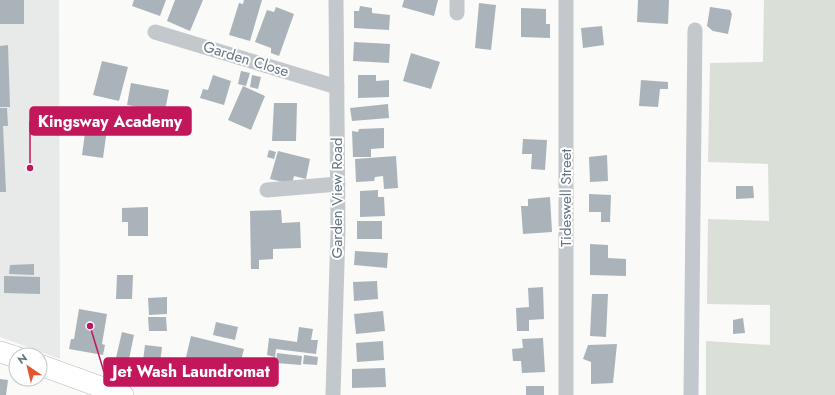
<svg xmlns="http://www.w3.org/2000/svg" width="835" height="395" font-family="Jost,sans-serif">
<rect width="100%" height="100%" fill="#fafaf8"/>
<!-- built -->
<path fill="#e8e9e9" d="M0,0H59L60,359L0,337Z"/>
<!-- green -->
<path fill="#dadfd7" d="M764,0H835V395H706V341L770,345V305L707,304L708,219L769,221L768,164L708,162L710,63L763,62Z"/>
<!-- building -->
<path fill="#aab3b9" d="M0,0H24V24H0Z
M134,0H166L160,16L132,6Z
M175,0H203L190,31L167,21Z
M244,0H262L250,41L229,35L239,3L243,4Z
M404,0H438L434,16L402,7Z
M638,0H669L668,24L637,22Z
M479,3L496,5L491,50L475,48Z
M360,6L372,8V13L390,15L389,30L354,28V11H359Z
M276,7L294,14L279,56L271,53V48L255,42L267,10L274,12Z
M710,7L730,10L732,14L728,34L713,31L707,26Z
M521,8L546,9V24H550V38L521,37Z
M602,26L604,45L583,48L581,28Z
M354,42L390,44L389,63L353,61Z
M8,45L10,107H0V46Z
M411,53L440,62L431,89L403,81Z
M102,61L128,67L119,101L93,95Z
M241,71L250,73L246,86L238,84Z
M213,75L231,81L224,105L200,98L203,89L208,90Z
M252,75L261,77L258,89L250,87Z
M358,75H376V81L389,80V97L358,98Z
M641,80L668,82V89H660L658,107L639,106Z
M131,83L169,90L165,111L127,105Z
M243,86L265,96L251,130L228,120Z
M274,103H297L296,141H272Z
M388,104L389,118L352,121L350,108Z
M0,108H7L8,126H3L6,192H0Z
M86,126L107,129L103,158L82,155Z
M384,128V148L371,149V157H353L352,131L358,132L359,129Z
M523,139L547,140L545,170L531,169L532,154H522Z
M269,150L276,152L274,159L267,157Z
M278,151L310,159L306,179L294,176L292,184L270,179Z
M607,155L608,181L590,182L589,157Z
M396,156L398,188L384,189L383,176L375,177L374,181L356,182L355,159Z
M736,186H753L754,198L736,199Z
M378,190V197H384L385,216L360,217V191Z
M589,194L611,195L610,222H601V212H589Z
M550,197L552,232L523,234L521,206H528V199Z
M148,207V236H128V222H122V208Z
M281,210L282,223L300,222L301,248L273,249V259L259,260V269H251L250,211Z
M357,221H382V239H357Z
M590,244L608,245V258L626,259V276L590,275Z
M355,251L388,253L387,268L354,265Z
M34,264V275L9,274L10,265Z
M117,275H133L132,299H116Z
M4,276L40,277V294L4,293Z
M377,281L378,299L354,301L353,282Z
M543,287L544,319L529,320V331H517L516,308L529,307L528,288Z
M592,294H608L606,337L590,336Z
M167,297V314L149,315L148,298Z
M79,309L107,314L102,344L105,345L103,355L69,349L71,339H74Z
M383,311L385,331L356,334L354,314Z
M148,317H166L167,331H149Z
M743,318L745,333L733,334V320Z
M216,322L238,327L235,340L213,335Z
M299,327L313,329L311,340H318L316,354L276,349L275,357L267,355L269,338L297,342Z
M122,332L134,335L128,364L115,362Z
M191,336L244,349L235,383L183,370Z
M543,338L545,372L522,373L521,361H513L512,349L523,348L522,339Z
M383,341L384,360L357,362L356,343Z
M617,344L613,383L591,384V362L583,359L588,345Z
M145,345L162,347L160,363L143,361Z
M277,353L302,356L301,365L276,363Z
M304,355L318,357L317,365L303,364Z
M385,368L386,387L352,388V369Z
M0,379L8,380L6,395H0Z
M526,386H544V395H526Z"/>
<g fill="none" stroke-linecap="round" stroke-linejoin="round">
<defs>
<path id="secondary" d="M0,352L16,357
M40,365L123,395"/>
</defs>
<!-- secondary casing -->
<use href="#secondary" stroke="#b3babf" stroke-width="22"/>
<!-- street -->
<path stroke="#c3c8cc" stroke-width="15" d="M457,13V0
M155,32L337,87
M267,190L338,184
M333,395L338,231L336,0
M566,395V0
M691,395L695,30"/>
<!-- secondary -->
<use href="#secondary" stroke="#fff" stroke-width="21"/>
</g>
<g text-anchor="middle" stroke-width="4" stroke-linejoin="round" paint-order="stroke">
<!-- street labels -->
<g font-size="15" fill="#657683" stroke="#fff">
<text transform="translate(246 59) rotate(17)" y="5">Garden Close</text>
<text transform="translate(337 198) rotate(-90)" y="5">Garden View Road</text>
<text transform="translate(566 198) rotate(-90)" y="5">Tideswell Street</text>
</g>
</g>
<!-- callouts -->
<path fill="none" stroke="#c2185b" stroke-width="1.5" d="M30 168L30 121M90 326L104 372"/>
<g fill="#c2185b" stroke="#fff" stroke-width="1.5">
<circle cx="30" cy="168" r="4"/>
<circle cx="90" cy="326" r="4"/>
</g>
<g fill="#c2185b" stroke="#c2185b" stroke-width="1.5">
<rect x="30" y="107" width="161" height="28" rx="4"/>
<rect x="104" y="358" width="174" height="28" rx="4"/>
</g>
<g font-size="16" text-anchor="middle" font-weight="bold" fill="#fff">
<text x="110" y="127">Kingsway Academy</text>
<text x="191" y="377">Jet Wash Laundromat</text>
</g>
<!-- north arrow -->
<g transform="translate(28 367) rotate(325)"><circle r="19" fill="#ffffff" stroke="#c1c8cd"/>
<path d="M0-3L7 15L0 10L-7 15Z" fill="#e4572e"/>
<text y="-6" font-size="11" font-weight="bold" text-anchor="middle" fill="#657683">N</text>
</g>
</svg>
